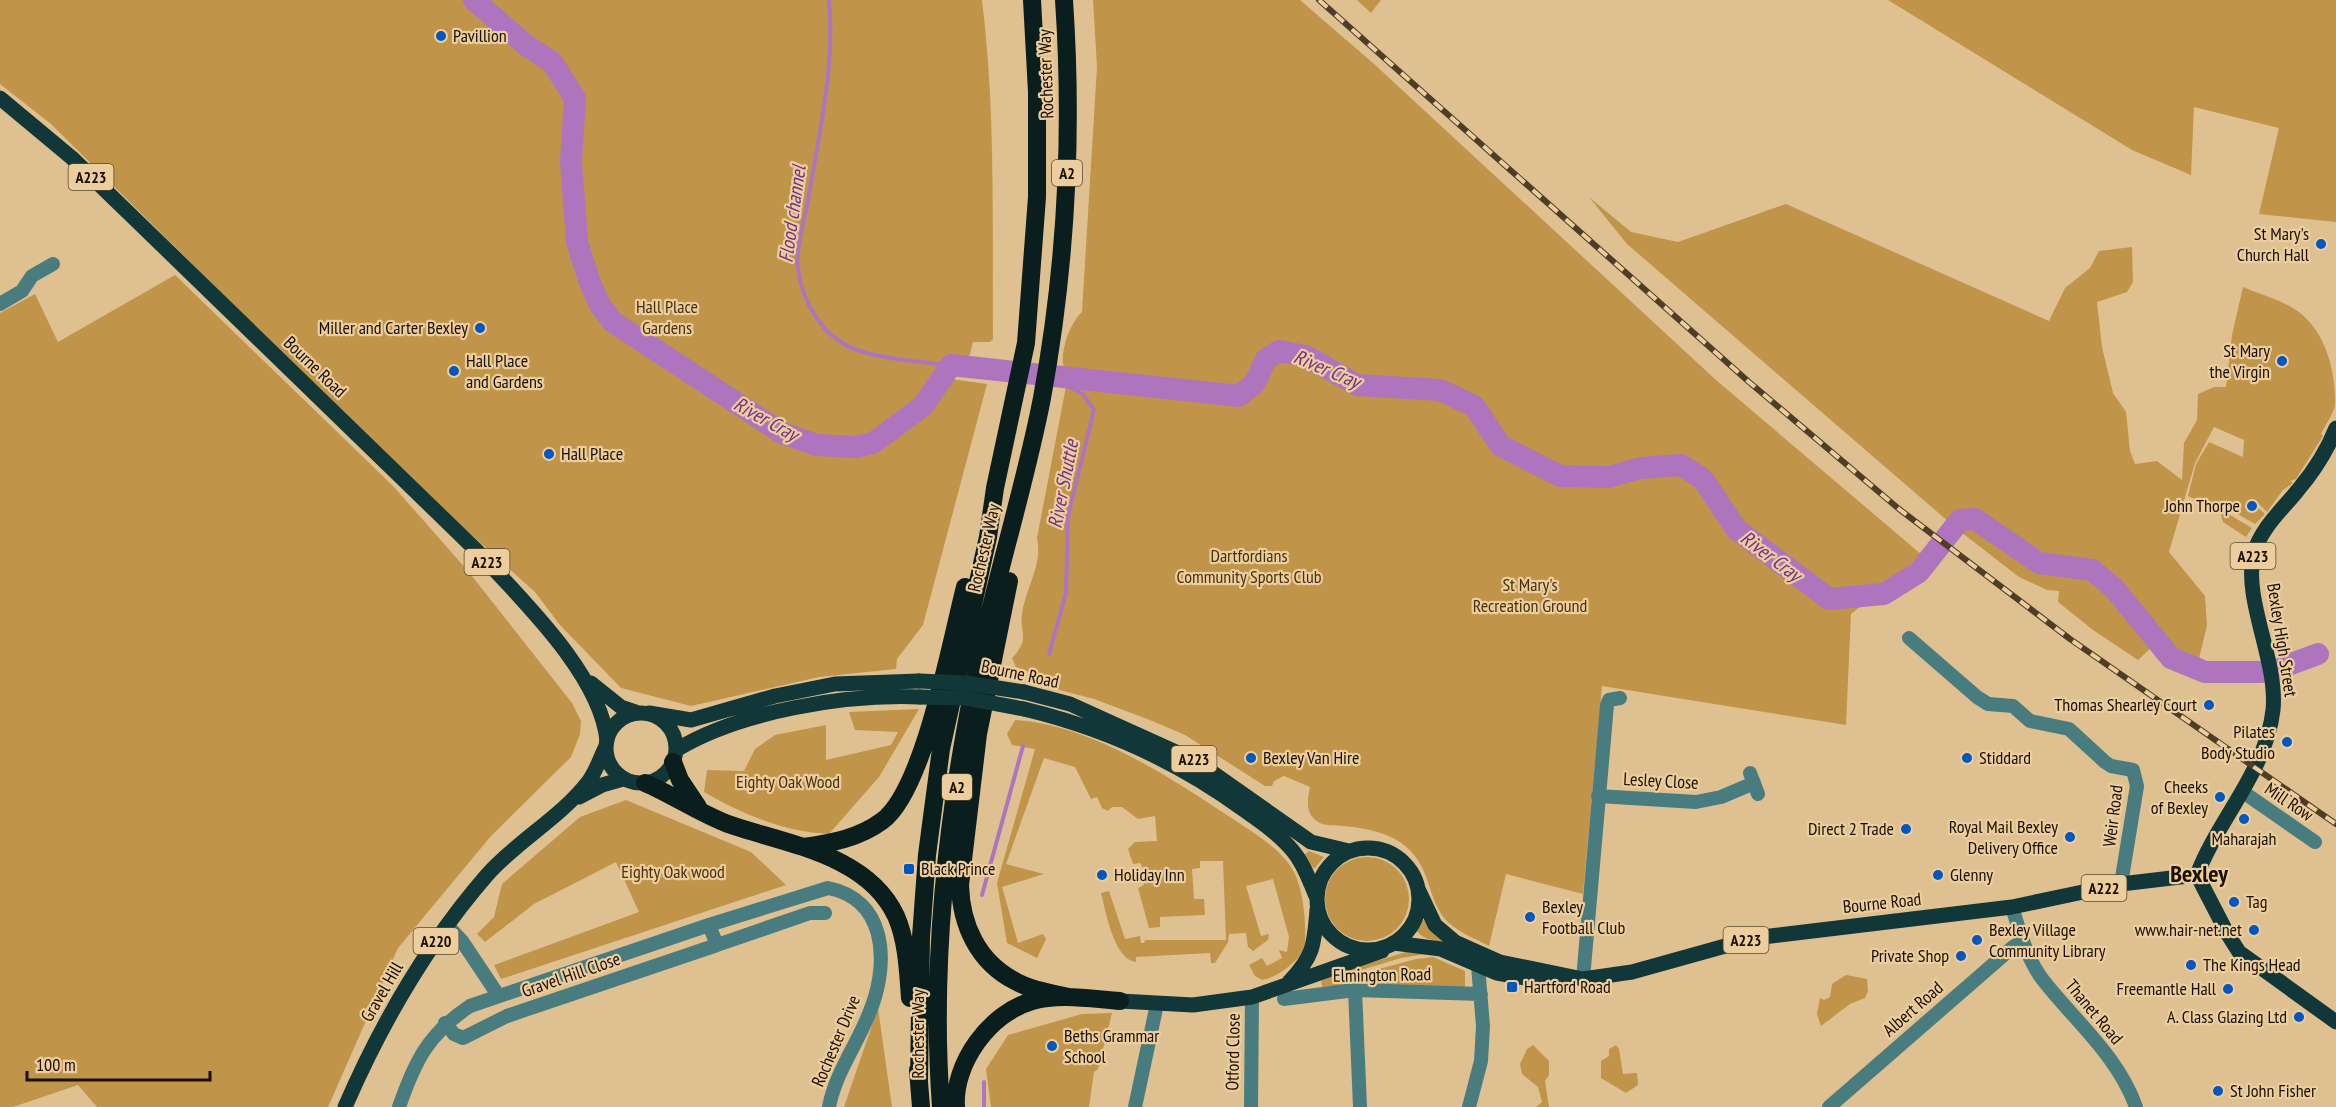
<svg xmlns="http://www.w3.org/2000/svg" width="2336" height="1107" font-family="'PT Sans Narrow',sans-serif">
<rect width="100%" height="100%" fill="#dfc191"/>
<!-- green -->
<path fill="#c09449" d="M0,0H982C996,112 992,226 993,339L990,342H973L970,354L951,379L987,384L923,625L897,659L896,669L819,677L691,706L621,688L560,625L535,592L407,477L51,124L0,84Z
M1093,0H1300L1373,63L1716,380L1922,555L1851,614L1846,725L1602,686L1583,894L1506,874L1489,946C1476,939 1460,933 1449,923C1425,901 1434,865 1400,842C1383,831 1363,828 1343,826C1337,825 1326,826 1320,823C1305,815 1307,801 1310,787L1284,776L1274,781L1272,786H1265L1185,735L1150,720L1094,699L1037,684L1035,674L1016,667L1012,658C1016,654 1020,649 1022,643C1025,634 1020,625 1022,615C1025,588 1043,566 1037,538L1068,376C1055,363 1069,323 1082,312L1097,67Z
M1357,0H1381L1371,13Z
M1888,0H2336V222L2259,214L2279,128L2194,107L2191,175L2132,150Z
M1589,197L1631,232L1678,242L1786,204L2049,321L2065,288L2090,268L2099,251L2132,247L2133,282L2127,292L2097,302L2102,347L2113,393L2126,412L2130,451L2135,464L2157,461L2182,480L2184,443L2197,420L2198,394L2214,387H2226L2232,335L2243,287C2261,295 2283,300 2299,312C2326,333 2336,371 2335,406C2332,416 2326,424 2321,434L2323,436L2296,479L2290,481L2293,483L2283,490L2267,512L2257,502L2254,504L2265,514L2255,524L2227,508L2225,512L2252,528L2246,537L2223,522L2220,511L2188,496L2196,464L2209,442L2243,457L2244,440L2214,427L2195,463L2169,552L2205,596L2207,625L2199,659L2198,661L2177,655L2165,641L2152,647L2138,660L2093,630L2058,602L2059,591L2047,590L2019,577L1957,529L1627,244Z
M175,275L394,487L468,571L572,703L581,721L580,734L571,757L491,836L398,948L328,1107H97L78,1085L13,1107H0V313L35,294L58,342Z
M919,709L879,777L829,834C784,832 742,814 704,792L707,770L744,771L755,749L775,735L826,725V760L891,745L898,732L855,730L849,712Z
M1015,720C1091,725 1168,776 1230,817C1252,832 1283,849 1295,874C1305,897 1306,926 1305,951C1292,964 1281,976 1262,980L1255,976L1249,965L1262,958L1267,966L1282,958L1279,950L1287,952L1289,937L1273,879L1246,886L1261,936L1269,934L1268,940L1253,951L1248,947L1246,933L1229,934L1228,942L1215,963H1211L1210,953L1136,957V962C1114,960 1106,912 1101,893L1109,891L1125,939L1140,936L1141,943H1144L1145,940H1226L1223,861H1200V868L1192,869L1194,899H1204L1205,915L1160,917V927L1149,928L1138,888L1144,885L1140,874L1144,870L1140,863L1133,864L1128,849L1135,842L1157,841L1155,816L1138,819L1122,807H1112L1108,811L1102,808L1097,797L1091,799L1075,767L1044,758L1006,864L1044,874L1002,887L1018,943L1043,934L1046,939L1037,958L1007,943L997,883L1035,749L1012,745L1007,734Z
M626,800L751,852L786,885L501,979L494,965L639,912L616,862L534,904L485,942L477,934L494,917L502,884L580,817Z
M1309,851L1324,857L1314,869L1304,855Z
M1325 899a42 42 0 1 1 84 0a42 42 0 1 1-84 0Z
M1424,920L1447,943C1435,941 1420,939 1415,928L1418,921Z
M1406,952L1432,953L1401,958L1348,974L1347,970Z
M1433,957L1465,971V987L1350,986L1349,977L1416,959Z
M1343,971L1347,985L1322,987L1321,978Z
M1846,975L1867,979L1868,991L1865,998L1850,1004L1821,1026L1817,1014L1820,998L1824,1000L1830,997L1832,984Z
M878,1008L892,1107H844Z
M1112,1013L1098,1069L1094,1072L1089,1107H991L986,1069L1008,1035L1082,1014Z
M1533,1045L1549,1061V1075L1545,1081L1549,1107H1536L1542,1102L1538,1087L1522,1074L1520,1064L1527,1049Z
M1616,1045L1619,1049L1623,1074L1637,1073L1638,1085L1626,1093L1601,1078V1061L1609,1056V1049Z"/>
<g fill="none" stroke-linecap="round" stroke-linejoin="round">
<!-- stream -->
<path stroke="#ae75be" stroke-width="4" d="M829,0C835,67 819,135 808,200C805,219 795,250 798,268C802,303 824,340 860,351C889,360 922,362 951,365
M1049,654L1066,593L1068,516L1094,410L1083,394L1051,377
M982,895L1023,746
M984,1107V1082"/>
<!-- river -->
<path stroke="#ae75be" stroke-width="22" d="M474,0L527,46L552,62L575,98L571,162L577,242L590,283L600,305L613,322L782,433L817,445L855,447L873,443L923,406L951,365L1239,396L1255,383L1266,359L1279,351L1306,356L1357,385L1440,390L1474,406L1501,446L1560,476L1608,477L1641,468L1681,465L1703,479L1736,529L1829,599L1884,594L1919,572L1960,520L1975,519L2039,563L2092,570L2114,588L2171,658L2205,672H2261
M2283,667L2318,654"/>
<!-- minor -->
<path stroke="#497c7e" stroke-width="14" d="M0,304L22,291L32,276L53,264
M1909,638L1977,697L1988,704L2013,706L2030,721L2069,729L2105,762L2111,766L2133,770L2137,786L2121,884
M1750,773L1758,794
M2243,792L2315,842
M1598,796L1696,802L1721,797L1754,783
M2012,907C2020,932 2027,959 2043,980C2075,1021 2118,1056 2136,1107
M447,925L462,941L498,995
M709,925L828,888C885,899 889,959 872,1006C860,1041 836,1070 829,1107
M717,945L810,913H825
M1583,979L1607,705L1609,700L1620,698
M1355,990L1360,1107
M1284,999L1355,990L1481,994
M399,1107C415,1061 428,1034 470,1006L709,925L717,945L507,1016L463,1038L454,1034L445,1023
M1135,1107L1157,1004
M1251,1107L1252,997
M1469,1107L1481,1061L1483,1026L1478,966
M1829,1107L2013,947L2023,941"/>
<!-- major -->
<path stroke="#113738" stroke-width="15" d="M0,98L72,158L478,552C521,599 601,675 607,741
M591,683L621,707L636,712
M1024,692L1070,704L1196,761L1311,842L1349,851
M1024,709C1104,728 1177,761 1244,810C1261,822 1280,835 1293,851C1304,864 1309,880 1316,896
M606 748a35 35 0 1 1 70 0a35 35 0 1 1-70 0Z
M649,713L691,720L775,696L835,684L919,681
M676,750C740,711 846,694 920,697
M579,797L602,785L623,779
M1317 899a51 51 0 1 1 102 0a51 51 0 1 1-102 0Z
M2197,875C2218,819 2266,772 2273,710C2278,660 2242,598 2254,553C2261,528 2282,510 2298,490C2314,471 2327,451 2336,428
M2197,875L2227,933L2239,952L2336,1022
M1419,891L1435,925L1455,942L1500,962L1583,979L1632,972L1754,938L2012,907L2121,884L2197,875
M1394,943L1441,949L1497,973L1559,984L1566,982
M1289,982C1314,956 1314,945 1317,910
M1120,1001L1193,1005L1252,997L1382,951
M345,1107C381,1024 427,944 487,875C517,841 560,818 588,782C596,772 600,758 606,746"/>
<!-- highway -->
<path stroke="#0b1e1e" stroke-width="18" d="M1009,581L978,734L960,885C961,925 978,962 1015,981C1031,990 1051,993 1069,997
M673,762L680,780L698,807
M645,783C673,795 699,813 728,824C785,844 867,854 896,916C907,941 908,971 910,998
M804,847C832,843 859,838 882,821C924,791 951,641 965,587
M918,1070L921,1107
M919,1082L921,937L927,855L941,749L988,537L995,488L1026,343L1037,197V92L1032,0
M941,1107C930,958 948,806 979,660C997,572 1025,486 1042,398C1066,267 1073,132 1064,0
M956,1107C953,1063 990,1013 1032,1001C1060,993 1092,999 1120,1001"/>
<defs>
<path id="rail" d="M1319,0L1749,382L1899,509L2070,639L2336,824"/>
</defs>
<!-- rail casing -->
<use href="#rail" stroke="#4e3e27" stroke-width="6"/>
<!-- rail -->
<use href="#rail" stroke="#eccd9e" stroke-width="4" stroke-dasharray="11" stroke-linecap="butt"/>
<!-- major-bridge -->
<path stroke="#113738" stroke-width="15" d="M919,681L966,683L1024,692
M920,697L965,698L1024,709"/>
</g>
<!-- markers -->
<g fill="#0256bf" stroke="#eccd9e" stroke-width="2">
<circle cx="441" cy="36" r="6"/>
<circle cx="2321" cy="244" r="6"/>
<circle cx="480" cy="328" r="6"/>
<circle cx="2282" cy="361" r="6"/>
<circle cx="454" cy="371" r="6"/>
<circle cx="549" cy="454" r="6"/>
<circle cx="2252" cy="506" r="6"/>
<circle cx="2209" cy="705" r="6"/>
<circle cx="2287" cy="742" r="6"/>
<circle cx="1251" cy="758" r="6"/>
<circle cx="1967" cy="758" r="6"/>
<circle cx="2220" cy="797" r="6"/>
<circle cx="2244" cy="819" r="6"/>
<circle cx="1906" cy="829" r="6"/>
<circle cx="2070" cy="837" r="6"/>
<rect x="903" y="863" width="12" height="12" rx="3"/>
<circle cx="1102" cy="875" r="6"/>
<circle cx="1938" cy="875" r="6"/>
<circle cx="2234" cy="902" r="6"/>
<circle cx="1530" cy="917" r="6"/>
<circle cx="2254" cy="930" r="6"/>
<circle cx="1977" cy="940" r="6"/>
<circle cx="1961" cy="956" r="6"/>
<circle cx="2191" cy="965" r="6"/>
<rect x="1506" y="981" width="12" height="12" rx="3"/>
<circle cx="2228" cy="989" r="6"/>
<circle cx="2299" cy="1017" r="6"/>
<circle cx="1052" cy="1046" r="6"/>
<circle cx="2218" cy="1091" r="6"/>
</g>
<g text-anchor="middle" stroke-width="4.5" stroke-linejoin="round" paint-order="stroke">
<!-- shield labels -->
<g fill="#eccd9e" stroke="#594830" stroke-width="1.5">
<rect x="1052" y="160" width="30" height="26" rx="4.5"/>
<rect x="68.5" y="164" width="45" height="26" rx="4.5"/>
<rect x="2230.5" y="543" width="45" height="26" rx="4.5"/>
<rect x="464.5" y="549" width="45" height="26" rx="4.5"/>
<rect x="1171.5" y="746" width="45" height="26" rx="4.5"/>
<rect x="942" y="774" width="30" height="26" rx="4.5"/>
<rect x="2081.5" y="875" width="45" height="26" rx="4.5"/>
<rect x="1723.5" y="927" width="45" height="26" rx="4.5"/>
<rect x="413.5" y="928" width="45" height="26" rx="4.5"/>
</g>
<g font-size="16" font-weight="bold" fill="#1a0f01">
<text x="1067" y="179">A2</text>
<text x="91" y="183">A223</text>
<text x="2253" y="562">A223</text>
<text x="487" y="568">A223</text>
<text x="1194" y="765">A223</text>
<text x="957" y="793">A2</text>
<text x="2104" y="894">A222</text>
<text x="1746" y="946">A223</text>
<text x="436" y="947">A220</text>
</g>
<!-- poi labels -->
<g font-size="18" fill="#1a0f01" stroke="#eccd9e" text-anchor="start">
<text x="453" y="42">Pavillion</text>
<text x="2309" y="240" text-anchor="end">St Mary's<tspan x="2309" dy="21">Church Hall</tspan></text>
<text x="468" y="334" text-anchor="end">Miller and Carter Bexley</text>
<text x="2270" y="357" text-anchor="end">St Mary<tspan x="2270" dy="21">the Virgin</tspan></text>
<text x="466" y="367">Hall Place<tspan x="466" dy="21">and Gardens</tspan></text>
<text x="561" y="460">Hall Place</text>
<text x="2240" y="512" text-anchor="end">John Thorpe</text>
<text x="2197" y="711" text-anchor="end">Thomas Shearley Court</text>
<text x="2275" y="738" text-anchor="end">Pilates<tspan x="2275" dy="21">Body Studio</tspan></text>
<text x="1263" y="764">Bexley Van Hire</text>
<text x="1979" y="764">Stiddard</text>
<text x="2208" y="793" text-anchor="end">Cheeks<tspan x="2208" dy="21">of Bexley</tspan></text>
<text x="2058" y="833" text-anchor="end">Royal Mail Bexley<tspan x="2058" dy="21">Delivery Office</tspan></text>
<text x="1894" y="835" text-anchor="end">Direct 2 Trade</text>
<text x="2244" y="845" text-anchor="middle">Maharajah</text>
<text x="921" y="875">Black Prince</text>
<text x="1114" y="881">Holiday Inn</text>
<text x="1950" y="881">Glenny</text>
<text x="2246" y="908">Tag</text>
<text x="1542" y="913">Bexley<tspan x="1542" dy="21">Football Club</tspan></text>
<text x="1989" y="936">Bexley Village<tspan x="1989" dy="21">Community Library</tspan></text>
<text x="2242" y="936" text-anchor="end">www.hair-net.net</text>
<text x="1949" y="962" text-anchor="end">Private Shop</text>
<text x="2203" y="971">The Kings Head</text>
<text x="1524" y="993">Hartford Road</text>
<text x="2216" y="995" text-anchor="end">Freemantle Hall</text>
<text x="2287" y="1023" text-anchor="end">A. Class Glazing Ltd</text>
<text x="1064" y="1042">Beths Grammar<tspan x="1064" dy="21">School</tspan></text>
<text x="2230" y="1097">St John Fisher</text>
</g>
<!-- street labels -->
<g font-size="18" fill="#1a0f01" stroke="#eccd9e">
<text transform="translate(1046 74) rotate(-92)" y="6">Rochester Way</text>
<text transform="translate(315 367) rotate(44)" y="6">Bourne Road</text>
<text transform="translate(984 548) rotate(-77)" y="6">Rochester Way</text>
<text transform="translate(2282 640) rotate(81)" y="6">Bexley High Street</text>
<text transform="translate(1020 674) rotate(12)" y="6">Bourne Road</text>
<text transform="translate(1661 781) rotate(3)" y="6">Lesley Close</text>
<text transform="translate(2289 802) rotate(34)" y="6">Mill Row</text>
<text transform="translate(2113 816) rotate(-83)" y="6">Weir Road</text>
<text transform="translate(1882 903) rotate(-6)" y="6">Bourne Road</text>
<text transform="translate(571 975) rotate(-19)" y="6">Gravel Hill Close</text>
<text transform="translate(1382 975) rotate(-1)" y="6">Elmington Road</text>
<text transform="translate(382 992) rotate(-60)" y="6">Gravel Hill</text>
<text transform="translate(1913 1009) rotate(-41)" y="6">Albert Road</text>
<text transform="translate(2094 1012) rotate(50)" y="6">Thanet Road</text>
<text transform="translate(918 1034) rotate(-90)" y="6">Rochester Way</text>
<text transform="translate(836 1041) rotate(-67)" y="6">Rochester Drive</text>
<text transform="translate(1233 1052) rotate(-89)" y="6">Otford Close</text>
</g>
<!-- park labels -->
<g font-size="18" fill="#47310a" stroke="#eccd9e">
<text x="667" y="313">Hall Place<tspan x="667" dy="21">Gardens</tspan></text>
<text x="1249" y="562">Dartfordians<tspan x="1249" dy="21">Community Sports Club</tspan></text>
<text x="1530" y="591">St Mary's<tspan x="1530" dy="21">Recreation Ground</tspan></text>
<text x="788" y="788">Eighty Oak Wood</text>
<text x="673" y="878">Eighty Oak wood</text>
</g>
<!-- water labels -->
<g font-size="20" font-style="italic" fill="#752f88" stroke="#eccd9e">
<text transform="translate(792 214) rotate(-82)" y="7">Flood channel</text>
<text transform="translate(1327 369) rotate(23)" y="7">River Cray</text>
<text transform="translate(766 419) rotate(29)" y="7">River Cray</text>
<text transform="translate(1063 484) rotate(-79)" y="7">River Shuttle</text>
<text transform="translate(1771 556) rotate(37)" y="7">River Cray</text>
</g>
<!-- district labels -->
<g font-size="24" font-weight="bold" fill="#1a0f01" stroke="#eccd9e">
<text x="2199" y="882">Bexley</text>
</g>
</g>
<!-- scale -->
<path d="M27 1071v9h183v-9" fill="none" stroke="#1a0f01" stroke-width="3"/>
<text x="36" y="1071" font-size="18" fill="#1a0f01" stroke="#eccd9e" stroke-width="4.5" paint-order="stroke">100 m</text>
</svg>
